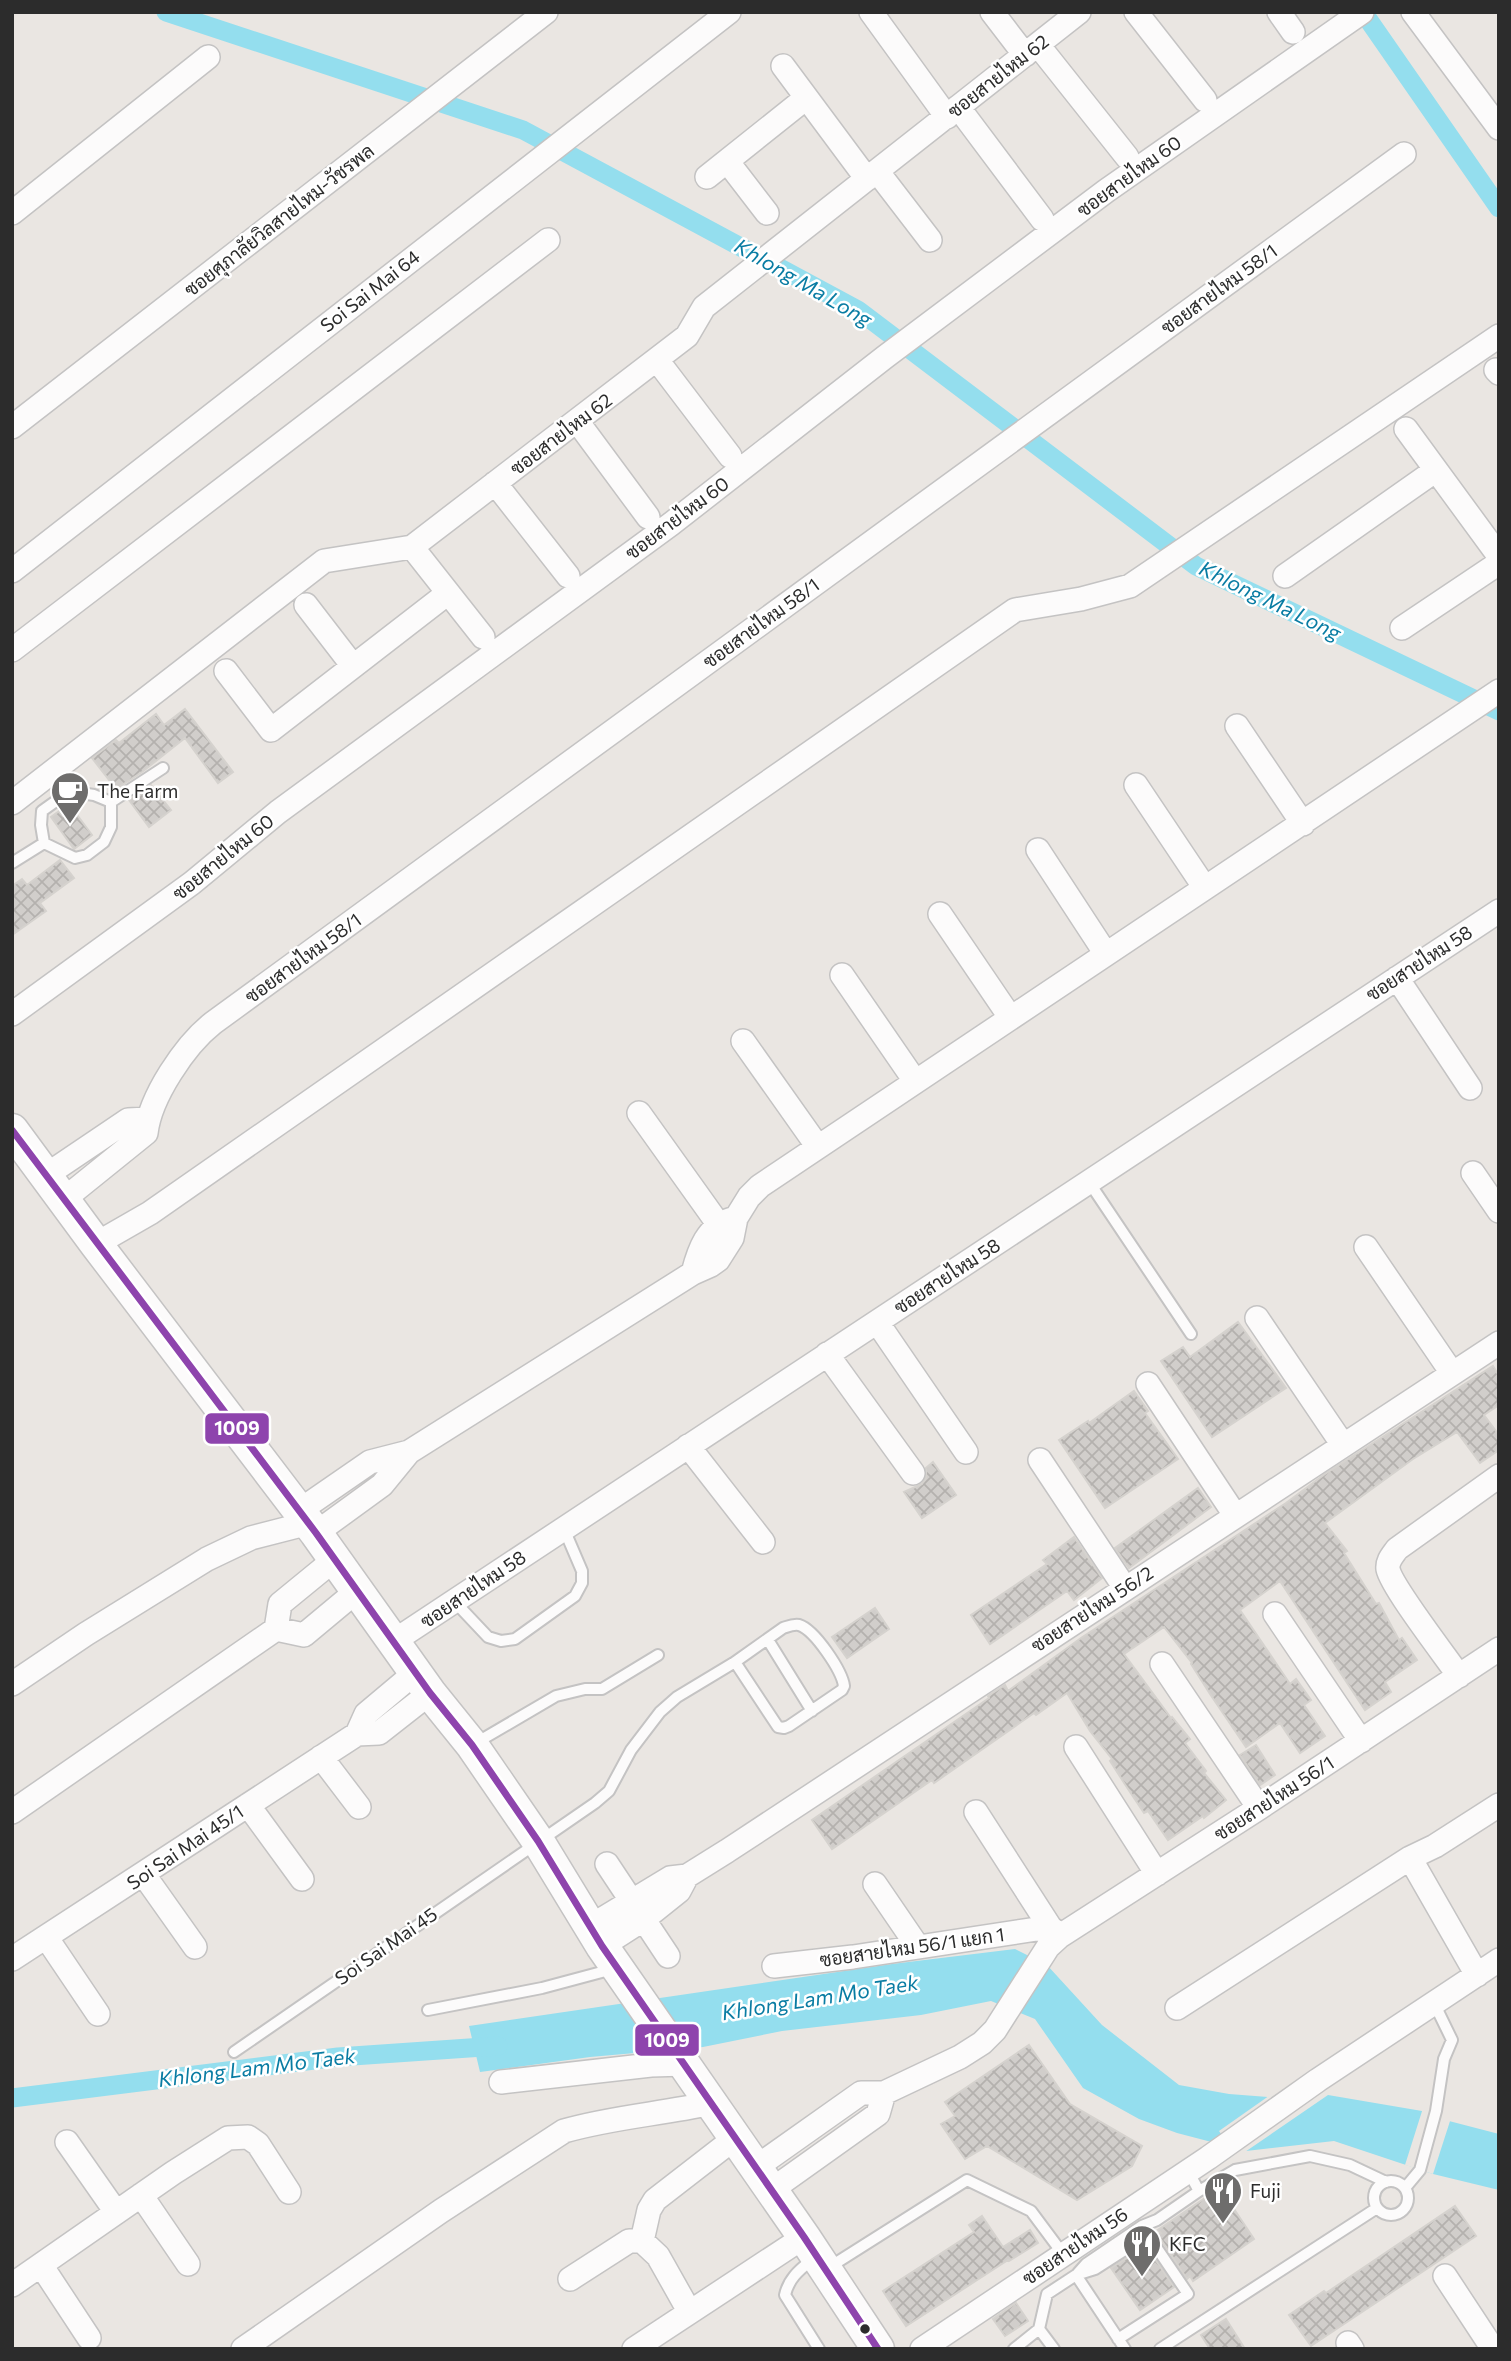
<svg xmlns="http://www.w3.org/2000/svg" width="1511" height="2361" font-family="Commissioner,Sarabun,sans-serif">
<defs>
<pattern id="building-cross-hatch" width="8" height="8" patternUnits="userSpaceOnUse" patternTransform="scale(1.75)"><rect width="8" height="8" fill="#d1cecb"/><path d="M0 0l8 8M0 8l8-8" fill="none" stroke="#b4b1ae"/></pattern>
</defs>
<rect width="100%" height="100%" fill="#eae6e2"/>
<!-- water -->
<path fill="#94deee" d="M1015,1949L1047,1965L1102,2025L1179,2085L1229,2094L1268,2097L1328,2095L1422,2111L1449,2121L1499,2134V2190L1433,2174L1334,2141L1246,2151L1177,2133L1139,2119L1083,2088L1035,2019L991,2001L921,2015L782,2031L703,2047L590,2057L480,2072L469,2026L892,1964Z"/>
<!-- pier -->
<path fill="#eae6e2" d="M1326,2091L1328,2095L1242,2154L1233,2151L1219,2131L1273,2093Z
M1423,2108L1451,2118L1433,2174L1405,2165Z"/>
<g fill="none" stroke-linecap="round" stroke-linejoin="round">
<!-- canal -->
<path stroke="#94deee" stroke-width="19" d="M166,12L523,130L858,310L1196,566L1499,711
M1363,12L1499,208
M12,2098L338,2057L498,2046"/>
</g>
<!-- building -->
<path fill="url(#building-cross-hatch)" stroke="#d5d2ce" stroke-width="2" d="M185,709L233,772L218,783L185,738L142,772L116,789L92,758L116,740L119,743L156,714L164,725Z
M151,785L171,810L149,827L129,800Z
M69,804L92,835L74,849L51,817Z
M60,860L74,878L40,903L46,911L12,935V886L22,879L27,885Z
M1238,1322L1286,1388L1212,1437L1161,1361L1183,1347L1190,1357Z
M1493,1366L1499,1376V1405L1484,1415L1499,1435V1450L1480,1463L1457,1432L1413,1459L1325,1523L1347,1551L1344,1553L1376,1604L1379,1603L1399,1640L1402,1638L1417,1660L1385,1682L1391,1692L1365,1710L1280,1581L1240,1610L1290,1684L1296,1679L1311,1700L1304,1705L1325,1736L1300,1753L1280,1723L1246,1747L1210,1694L1191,1664L1192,1663L1164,1627L1124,1654L1171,1718L1172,1717L1190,1739L1185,1743L1206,1771L1204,1773L1226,1800L1204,1818L1203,1816L1168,1840L1148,1811L1144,1813L1128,1789L1110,1761L1112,1759L1090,1731L1067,1693L1036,1715L1034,1713L934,1783L932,1780L832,1849L812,1820L989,1698L988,1696L1005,1685L1008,1691L1081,1638L1286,1503L1325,1474Z
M1134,1391L1148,1411L1145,1413L1178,1459L1105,1508L1059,1440L1088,1421L1089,1423Z
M933,1462L956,1495L922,1518L904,1492L922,1484L926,1478V1468Z
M1198,1488L1211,1507L1129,1568L1115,1548Z
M1074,1537L1102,1578L1074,1600L1067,1591L990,1644L971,1615L1047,1564L1043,1560Z
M875,1608L889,1629L847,1658L832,1637Z
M1256,1745L1275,1775L1260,1785L1240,1755Z
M1029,2045L1070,2104L1142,2146L1132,2166L1077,2200L987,2146L965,2159L941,2124L955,2116L945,2102Z
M1220,2188L1254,2239L1193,2281L1190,2276L1187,2279L1158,2235L1161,2233L1158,2230Z
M1455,2206L1476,2236L1311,2346L1289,2315L1324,2291L1326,2293Z
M982,2216L1003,2247L1030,2230L1038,2243L1009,2261L1008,2260L906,2326L883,2291L974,2232L969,2225Z
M1146,2246L1174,2287L1140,2310L1111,2268Z
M1016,2303L1028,2321L1005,2336L993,2319Z
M1226,2319L1245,2349H1210L1201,2335Z"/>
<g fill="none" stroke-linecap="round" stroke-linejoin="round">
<defs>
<path id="service" d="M74,792L94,795L111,802V827L104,842L87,855L75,858L44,843L41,825L42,811L56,801Z
M111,802L163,768
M12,863L44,843
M1089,1182L1191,1334
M454,1601L488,1637L501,1641L515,1639L575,1596L582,1583V1571L564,1529
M768,1640L812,1711
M474,1744L556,1696L585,1689H602L658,1655
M428,2010L542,1988L613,1969
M234,2052L595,1803L609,1791L631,1750L660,1712L677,1697L735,1662L783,1628C789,1626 793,1624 799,1625C815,1630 842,1671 844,1686L842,1690L789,1726L784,1728L778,1727L735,1662
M1374 2198a17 17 0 1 1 34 0a17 17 0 1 1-34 0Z
M1405,2188L1420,2170L1436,2111L1444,2059L1452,2040L1434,2003
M1199,2191L1235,2170L1310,2156L1350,2165L1386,2182
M814,2258C801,2269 789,2277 785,2295L819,2349
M828,2268L967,2180L1031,2211L1063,2254
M1078,2273L1086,2264L1142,2226L1157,2220L1199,2191L1188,2171
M1076,2275L1125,2349
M1039,2329L1054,2349
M1014,2349L1039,2329L1047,2294L1076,2275L1095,2269L1148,2235L1188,2294L1118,2339
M1160,2349L1377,2208"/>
<path id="minor" d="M871,12L947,117
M992,12L1025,55
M1136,12L1205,100
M1279,12L1293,32
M1413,12L1499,128
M1038,45L1127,157
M783,66L867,179
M958,107L1042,219
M727,161L767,213
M877,171L930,240
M707,177L806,98
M12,213L208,57
M657,360L730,456
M1496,370L1499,373
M577,421L648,517
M12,427L546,12
M1406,429L1499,556
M495,483L568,576
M412,547L483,637
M12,571L729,12
M1285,576L1436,470
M306,605L353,666
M1402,628L1499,563
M12,650L548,240
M226,671L271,730L448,593
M1237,726L1303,824
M1136,785L1205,888
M12,803L324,561L412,547L687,336L704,307L1079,12
M1038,850L1106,954
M940,914L1010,1017
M842,975L915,1081
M1397,978L1470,1088
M12,1014L192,883L278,812L671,524L885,357L1106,191L1362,12
M743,1041L818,1147
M639,1113L719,1225L732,1238
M1473,1173L1499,1211
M45,1176L128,1120L147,1119
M63,1200L146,1133C150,1097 185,1045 213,1023L1404,154
M96,1244L150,1213L1015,610L1081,599L1130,586L1499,336
M1366,1247L1452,1373
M693,1273C699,1250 707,1226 732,1219
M1257,1318L1343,1445
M877,1322L966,1452
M827,1354L913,1473
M1148,1384L1235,1515
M688,1446L763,1542
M1040,1460L1125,1588
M299,1511L370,1462L409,1452L693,1273L711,1265L718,1260L732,1238L736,1218L749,1197L760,1186L1499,691
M316,1533L382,1485L409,1452
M1275,1614L1361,1741
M276,1629L280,1604L335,1559
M394,1641L1499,911
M1162,1664L1259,1808
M1459,1676C1446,1657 1391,1586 1388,1569C1387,1561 1392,1556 1397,1549L1499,1476
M12,1684L86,1634L207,1559L251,1538L309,1523
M357,1734L366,1714L416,1672
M1076,1747L1157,1874
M321,1757L359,1807
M248,1805L302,1879
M12,1812L276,1629L304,1635L358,1590
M976,1812L1050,1927L1060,1936
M607,1864L668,1956
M144,1875L195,1947
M875,1884L918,1947
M589,1927L670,1878L687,1876L727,1851L1499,1343
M46,1937L98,2014
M602,1946L644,1919L679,1891L687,1876
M12,1959L357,1734L379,1733L430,1693
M774,1966L853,1957L1050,1927
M1477,1975L1410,1858L1435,1846L1499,1805
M1177,2008L1410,1858
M501,2082L651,2065L685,2064
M67,2142L116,2212
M755,2168L861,2093H884L960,2057L982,2043L995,2030L1048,1947L1060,1936L1259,1808L1499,1649
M770,2191L878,2114L884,2093
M141,2195L188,2264
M642,2241L649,2210L655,2200L735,2138
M41,2265L89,2338
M1445,2276L1493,2349
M570,2279L629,2241H642L658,2256L689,2311
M12,2285L173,2173L228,2138L248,2137L258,2144L289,2192
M1348,2343L1352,2349
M243,2349L441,2211L564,2131C612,2117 662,2114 711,2103
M634,2349L804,2237
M922,2349L1208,2158L1318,2080L1499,1960"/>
<path id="secondary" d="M12,1130L96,1244L316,1533L430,1693L472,1745L538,1841L602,1946L804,2237L878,2349"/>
</defs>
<!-- service casing -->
<use href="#service" stroke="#c4c3c3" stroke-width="14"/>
<!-- minor casing -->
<use href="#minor" stroke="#c4c3c3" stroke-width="26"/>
<!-- secondary casing -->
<use href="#secondary" stroke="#c4c3c3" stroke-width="35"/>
<!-- service -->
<use href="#service" stroke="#fcfbfb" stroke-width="10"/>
<!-- minor -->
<use href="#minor" stroke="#fcfbfb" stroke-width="23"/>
<!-- secondary -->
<use href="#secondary" stroke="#fcfbfb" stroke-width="32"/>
<defs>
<path id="bus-1" d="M12,1130L316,1533L430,1693L472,1745L538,1841L602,1946L804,2237L878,2349"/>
</defs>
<!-- bus-1 casing -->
<use href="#bus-1" stroke="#fff" stroke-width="12"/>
<!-- bus-1 -->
<use href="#bus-1" stroke="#8e44ad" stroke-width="7"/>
</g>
<!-- icons -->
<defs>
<symbol id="cafe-pin" viewBox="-11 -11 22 30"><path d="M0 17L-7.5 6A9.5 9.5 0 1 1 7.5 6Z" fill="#6e6d6c" stroke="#fff"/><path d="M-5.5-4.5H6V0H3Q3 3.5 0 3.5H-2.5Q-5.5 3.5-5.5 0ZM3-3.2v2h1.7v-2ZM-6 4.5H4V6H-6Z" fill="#fff"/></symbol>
<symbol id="restaurant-pin" viewBox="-11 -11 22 30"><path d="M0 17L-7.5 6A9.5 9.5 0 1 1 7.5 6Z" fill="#6e6d6c" stroke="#fff"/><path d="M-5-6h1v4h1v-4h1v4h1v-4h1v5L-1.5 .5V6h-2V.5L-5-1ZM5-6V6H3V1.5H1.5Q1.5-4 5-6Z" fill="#fff"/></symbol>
</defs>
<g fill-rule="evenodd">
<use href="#cafe-pin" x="48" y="769" width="44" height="60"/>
<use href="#restaurant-pin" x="1201" y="2169" width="44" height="60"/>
<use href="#restaurant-pin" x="1120" y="2222" width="44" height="60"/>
</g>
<!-- markers -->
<circle fill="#2c2c2c" stroke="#fff" stroke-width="2.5" cx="865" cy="2329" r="6"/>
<g text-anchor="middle" stroke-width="5" stroke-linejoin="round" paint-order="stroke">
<!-- street labels -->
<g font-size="19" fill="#2c2c2c" stroke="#fff">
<text transform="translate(998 76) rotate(-38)" y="7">ซอยสายไหม 62</text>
<text transform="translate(1129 176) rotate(-36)" y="7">ซอยสายไหม 60</text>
<text transform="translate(279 220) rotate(-38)" y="7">ซอยศุภาลัยวิลสายไหม-วัชรพล</text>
<text transform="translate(1219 289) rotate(-36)" y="7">ซอยสายไหม 58/1</text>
<text transform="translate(370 291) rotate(-38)" y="7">Soi Sai Mai 64</text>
<text transform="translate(561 434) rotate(-37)" y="7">ซอยสายไหม 62</text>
<text transform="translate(677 518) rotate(-37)" y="7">ซอยสายไหม 60</text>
<text transform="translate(761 623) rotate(-36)" y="7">ซอยสายไหม 58/1</text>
<text transform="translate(223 857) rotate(-39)" y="7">ซอยสายไหม 60</text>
<text transform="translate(303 958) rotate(-36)" y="7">ซอยสายไหม 58/1</text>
<text transform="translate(1419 963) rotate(-33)" y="7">ซอยสายไหม 58</text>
<text transform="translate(947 1276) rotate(-33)" y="7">ซอยสายไหม 58</text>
<text transform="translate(473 1589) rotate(-34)" y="7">ซอยสายไหม 58</text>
<text transform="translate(1092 1609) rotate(-33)" y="7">ซอยสายไหม 56/2</text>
<text transform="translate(1274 1798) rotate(-33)" y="7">ซอยสายไหม 56/1</text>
<text transform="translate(185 1847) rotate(-34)" y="7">Soi Sai Mai 45/1</text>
<text transform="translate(386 1946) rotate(-35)" y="7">Soi Sai Mai 45</text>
<text transform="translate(912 1947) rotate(-8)" y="7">ซอยสายไหม 56/1 แยก 1</text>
<text transform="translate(1075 2246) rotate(-34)" y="7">ซอยสายไหม 56</text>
</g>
<!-- poi labels -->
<g font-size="19" fill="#2c2c2c" stroke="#fff" text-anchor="start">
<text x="97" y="798">The Farm</text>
<text x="1250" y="2198">Fuji</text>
<text x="1169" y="2251">KFC</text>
</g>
<!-- water labels -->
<g font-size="21" font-style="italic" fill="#097ca3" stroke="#fff">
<text transform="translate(803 283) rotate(30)" y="7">Khlong Ma Long</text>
<text transform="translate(1270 601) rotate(26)" y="7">Khlong Ma Long</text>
<text transform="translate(820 1998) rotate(-9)" y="7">Khlong Lam Mo Taek</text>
<text transform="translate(257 2068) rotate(-7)" y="7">Khlong Lam Mo Taek</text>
</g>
</g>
<g stroke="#fff" stroke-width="2.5">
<rect x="204" y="1412" width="66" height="33" rx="7" fill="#8e44ad"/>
<rect x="634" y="2023" width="66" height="34" rx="7" fill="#8e44ad"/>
</g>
<g font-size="19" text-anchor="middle" font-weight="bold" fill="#fff">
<text x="237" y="1435">1009</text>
<text x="667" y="2047">1009</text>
</g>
<!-- border -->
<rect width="1511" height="2361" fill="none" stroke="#2c2c2c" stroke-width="28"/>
</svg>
